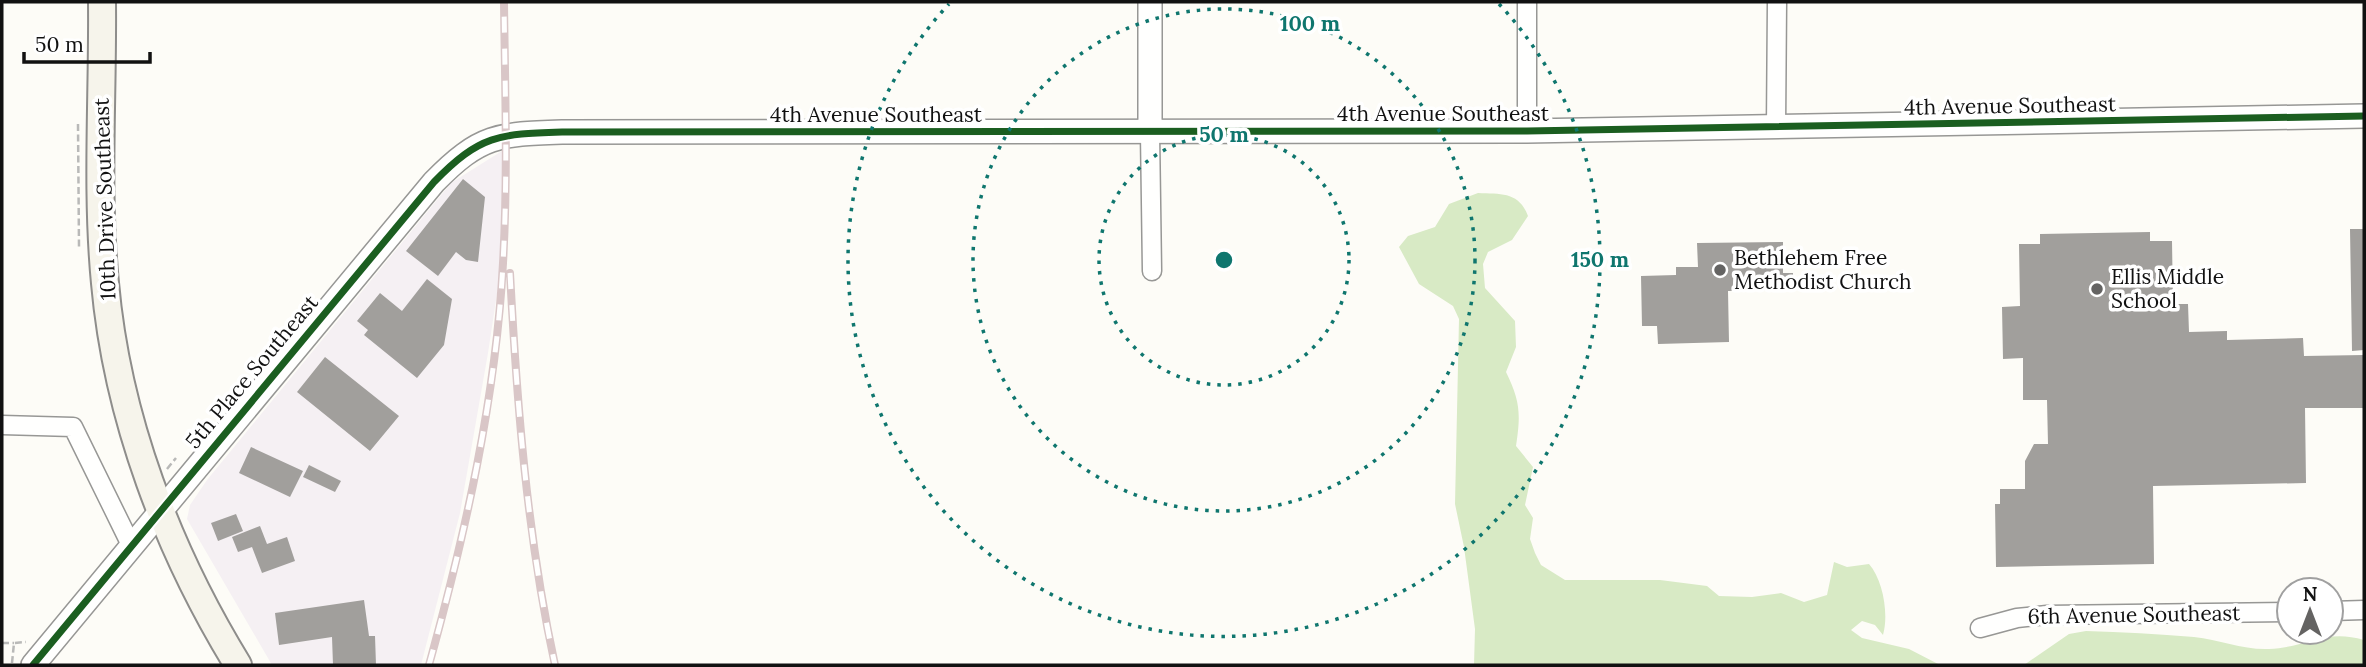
<svg xmlns="http://www.w3.org/2000/svg" width="2366" height="667" font-family="Lora,serif">
<rect width="100%" height="100%" fill="#fdfcf7"/>
<!-- industrial -->
<path fill="#f5f0f3" d="M505,149L503,254L488,353L460,513L421,665H272L187,519L190,505L207,480L451,183Z"/>
<!-- forest -->
<path fill="#d8eac5" d="M1478,193C1502,194 1519,192 1528,216L1512,240L1488,252L1483,264L1485,288L1515,321L1516,347L1506,372C1520,401 1521,413 1516,446L1533,467L1525,505L1533,518L1530,539L1535,553L1541,565L1565,580H1660L1707,586L1719,596L1752,597L1781,593L1804,602L1827,595L1834,562L1847,567L1869,564C1883,580 1889,614 1883,635L1875,625L1862,621L1851,630L1862,638L1909,649L1940,665H1474L1475,629L1464,547L1455,504L1459,319L1453,306L1419,284L1399,247L1408,236L1435,227L1449,204Z
M2086,631C2122,632 2158,634 2194,637C2220,640 2243,650 2269,649C2305,648 2325,628 2364,640V665H2024L2069,634Z"/>
<!-- building -->
<path fill="#a19f9c" d="M463,179L485,197L478,262L466,260L456,252L438,276L406,251Z
M2350,229H2364V350L2352,351Z
M2150,232V241H2172L2173,304H2188L2189,332L2227,331V340L2303,338L2304,356L2364,355V408H2305L2306,483L2153,486L2154,564L1996,567L1995,504H2000V489H2025V461L2034,444H2048L2047,400H2023V358L2003,359L2002,307L2020,306L2019,244H2040V234Z
M1783,242V273H1793V290L1728,291L1729,342L1658,344L1657,326H1642L1641,276L1676,275V267H1698L1697,243Z
M427,279L452,299L444,345L417,378L364,335L368,330L357,321L380,293L402,311Z
M325,357L399,416L370,451L297,392Z
M251,447L303,471L290,497L239,473Z
M309,465L341,481L335,492L303,477Z
M236,514L243,531L218,541L211,523Z
M260,526L267,544L287,537L295,561L262,573L252,547L238,552L232,537Z
M364,600L369,636H375L376,665H333L332,637L279,645L275,613Z"/>
<g fill="none" stroke-linecap="round" stroke-linejoin="round">
<defs>
<path id="minor" d="M1527,2V131
M1776,127L1777,2
M1150,133L1152,271
M2,425L73,427L132,547
M2331,611L2364,610
M1980,628L2017,618L2047,615L2289,612"/>
<path id="tertiary" d="M1150,2V133
M33,665L434,182C480,135 498,134 562,132L1527,131L2364,116"/>
<path id="secondary" d="M102,2C103,95 96,190 105,283C117,418 168,551 238,665"/>
</defs>
<!-- minor casing -->
<use href="#minor" stroke="#979795" stroke-width="21"/>
<!-- tertiary casing -->
<use href="#tertiary" stroke="#979795" stroke-width="26"/>
<!-- secondary casing -->
<use href="#secondary" stroke="#8e8d8b" stroke-width="30"/>
<!-- path -->
<path stroke="#b9b9b8" stroke-width="2.5" stroke-dasharray="7 3.5" stroke-linecap="butt" d="M78,124L79,247
M167,469L176,458
M2,643H14
M12,663L14,643L26,642"/>
<!-- minor -->
<use href="#minor" stroke="#fffffe" stroke-width="18"/>
<!-- tertiary -->
<use href="#tertiary" stroke="#fffffe" stroke-width="23"/>
<!-- secondary -->
<use href="#secondary" stroke="#f6f4eb" stroke-width="26"/>
<defs>
<path id="rail" d="M510,273C517,405 527,536 555,665
M429,665C465,535 496,398 503,263C508,176 505,89 504,2"/>
</defs>
<!-- rail casing -->
<use href="#rail" stroke="#d9c6c7" stroke-width="8"/>
<!-- rail -->
<use href="#rail" stroke="#fff" stroke-width="5" stroke-dasharray="16" stroke-linecap="butt"/>
<defs>
<path id="cycleway" d="M33,665L434,182C480,135 498,134 562,132L1527,131L2364,116"/>
</defs>
<!-- cycleway casing -->
<use href="#cycleway" stroke="#fff" stroke-width="11"/>
<!-- cycleway -->
<use href="#cycleway" stroke="#1b5e20" stroke-width="7"/>
</g>
<!-- distance rings -->
<g fill="none" stroke="#0f766e" stroke-width="3.5" stroke-dasharray="3.5 7">
<circle cx="1224" cy="260" r="125"/>
<circle cx="1224" cy="260" r="251"/>
<path d="M1499 4A376 376 0 1 1 949 4"/>
</g>
<!-- markers -->
<g fill="#646362" stroke="#fff" stroke-width="2.5">
<circle cx="1720" cy="270" r="7"/>
<circle cx="2097" cy="289" r="7"/>
</g>
<g text-anchor="middle" stroke-width="7" stroke-linejoin="round" paint-order="stroke">
<!-- street labels -->
<g font-size="21" fill="#111" stroke="#fff">
<text transform="translate(2010 106) rotate(-1)" y="7">4th Avenue Southeast</text>
<text x="1443" y="121">4th Avenue Southeast</text>
<text x="876" y="122">4th Avenue Southeast</text>
<text transform="translate(105 199) rotate(-92)" y="7">10th Drive Southeast</text>
<text transform="translate(252 372) rotate(-50)" y="7">5th Place Southeast</text>
<text transform="translate(2134 615) rotate(-1)" y="7">6th Avenue Southeast</text>
</g>
<!-- poi labels -->
<g font-size="21" fill="#111" stroke="#fff" text-anchor="start">
<text x="1734" y="265">Bethlehem Free<tspan x="1734" dy="24">Methodist Church</tspan></text>
<text x="2111" y="284">Ellis Middle<tspan x="2111" dy="24">School</tspan></text>
</g>
</g>
<circle cx="1224" cy="260" r="10" fill="#0f766e" stroke="#fff" stroke-width="3.5"/>
<g font-size="21" text-anchor="middle" font-weight="bold" fill="#0f766e" stroke="#fff" stroke-width="7" stroke-linejoin="round" paint-order="stroke">
<text x="1310" y="31">100 m</text>
<text x="1224" y="142">50 m</text>
<text x="1600" y="267">150 m</text>
</g>
<!-- border -->
<rect width="2366" height="667" fill="none" stroke="#111111" stroke-width="7"/>
<!-- north arrow -->
<g transform="translate(2310 611)"><circle r="33" fill="#ffffff" stroke="#a0a0a0" stroke-width="2"/>
<path d="M0-5L12 26L0 18L-12 26Z" fill="#646362"/>
<text y="-10" font-size="19" font-weight="bold" text-anchor="middle" fill="#111111">N</text>
</g>
<!-- scale -->
<path d="M24 52v10h126v-10" fill="none" stroke="#111111" stroke-width="3.5"/>
<text x="35" y="52" font-size="21" fill="#111111" stroke="#ffffff" stroke-width="5" paint-order="stroke">50 m</text>
</svg>
